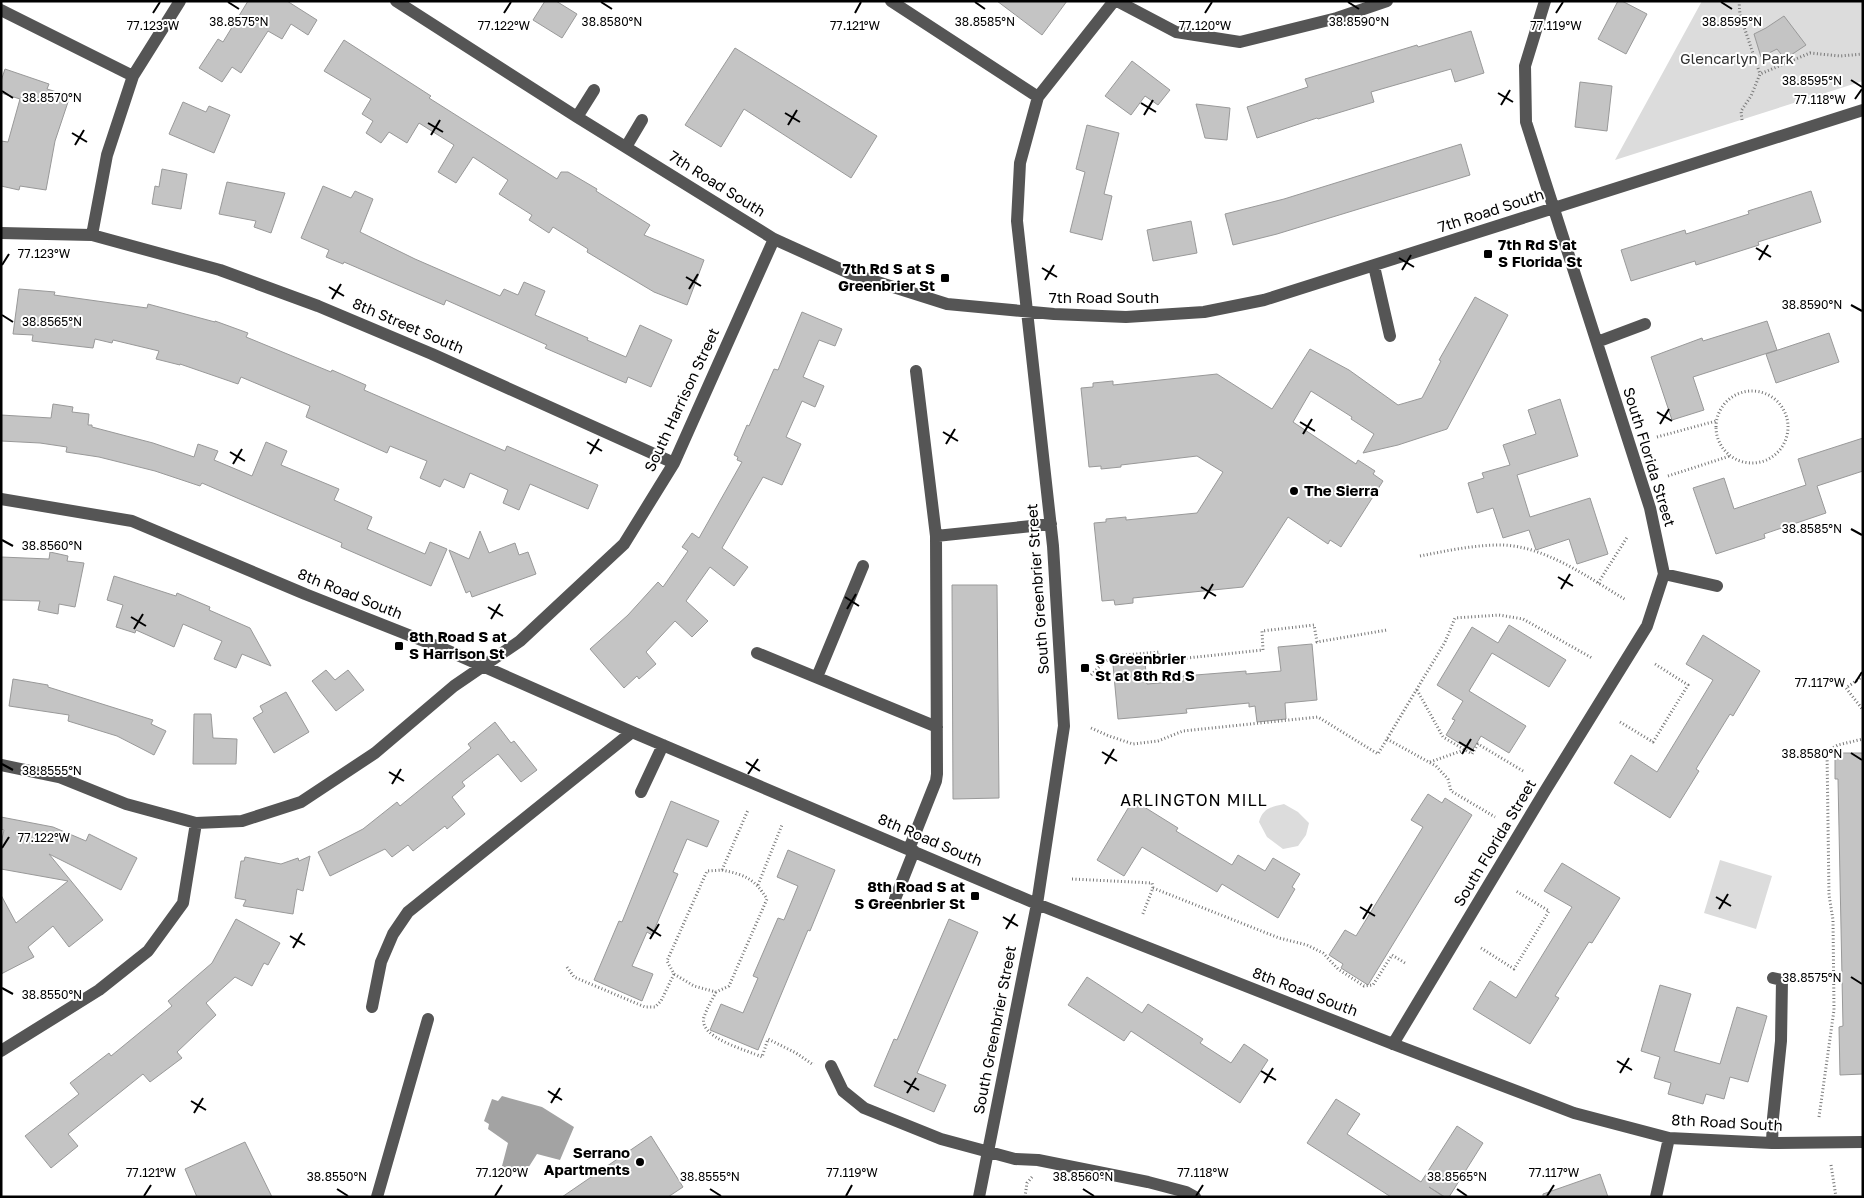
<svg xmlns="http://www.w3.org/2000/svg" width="1864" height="1198" font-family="'Golos Text',sans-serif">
<rect width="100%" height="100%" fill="#fff"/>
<!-- green -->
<path fill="#dcdcdc" d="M1702,1H1863V81L1615,160Z
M1284,804L1298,812L1309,823L1306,835L1298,846L1283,849L1267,837L1259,822C1263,808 1271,807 1284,804Z
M1720,860L1772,876L1756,929L1704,913Z"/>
<!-- water -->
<path fill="#a3a3a3" d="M502,1096L542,1107L574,1127L560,1160L537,1154L523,1176L502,1166L508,1143L488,1129L489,1124L484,1121L492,1099L498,1101Z"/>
<!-- building -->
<path fill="#c4c4c4" stroke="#999" d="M248,1H287L317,20L308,35L291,24L282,39L268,31L241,73L232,67L222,82L199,68L218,39L223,42Z
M545,1H556L577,14L562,38L533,20Z
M997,1H1067L1042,35Z
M1618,1H1622L1647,14L1626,54L1598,39Z
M1784,16L1806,45L1785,59L1777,49L1761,57L1754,34L1766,28Z
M1471,31L1484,73L1455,82L1451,69L1371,92L1374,102L1318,119L1317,118L1257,138L1247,107L1308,87L1305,79L1417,45L1418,47Z
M344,40L431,96L429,98L557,179L561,172H568L597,189L596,191L650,225L644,235L704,260L687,305L654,292L607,264L587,252L588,249L553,227L549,233L529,220L532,215L499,194L508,180L473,157L456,183L438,172L454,145L419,123L407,143L389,132L381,143L366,133L373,121L362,114L371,99L324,71Z
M735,48L877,136L851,178L744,109L721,147L685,125Z
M1132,61L1170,90L1158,105L1145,96L1131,115L1105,96Z
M5,69L49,84L47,89L70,96L55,141L46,190L20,186L19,190L1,186V141L8,142L20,99L1,93V81Z
M1580,82L1612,86L1607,131L1575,127Z
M183,102L206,112L209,106L230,115L214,153L169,134Z
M1196,104L1230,108L1227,140L1205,138Z
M1087,125L1119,133L1104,194L1112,196L1102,240L1070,232L1085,172L1076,169Z
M1461,144L1470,175L1277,234L1233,245L1225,214L1284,199Z
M162,169L187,174L181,209L152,204L155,186L159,187Z
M227,182L285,193L271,233L254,227L256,221L219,214Z
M323,186L351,198L355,191L373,199L360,232L415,259L500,296L504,289L518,295L524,282L545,291L535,315L588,338L587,340L626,357L640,325L672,340L651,387L628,377L626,383L545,348L547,345L446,300L444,305L344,262L343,264L326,257L329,250L301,238Z
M1811,191L1821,222L1758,242L1759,245L1696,265L1695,261L1631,281L1621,250L1685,230L1686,234L1749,214L1748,211Z
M1191,221L1197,253L1153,261L1147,230Z
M19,289L55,292L54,295L147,308L148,304L215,322V321L248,333L246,337L331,372L332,370L366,385L364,390L505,451L507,446L598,485L588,509L530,484L519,510L503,503L508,490L470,473L464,488L444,479L440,487L420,478L427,461L390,446L387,453L306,417L310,406L241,377L238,384L180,364V365L156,359L159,351L113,340L112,343L95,339L93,348L32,341L33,335L13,334Z
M1475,297L1508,315L1447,429L1398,445L1363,453L1374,434L1351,419L1352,417L1311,391L1293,422L1356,464L1358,460L1375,471L1373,474L1383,481L1341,547L1330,540L1328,544L1288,517L1243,587L1133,598V603L1115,605L1114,600L1102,601L1094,523L1106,522V519L1126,517V520L1197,513L1223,472L1197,456L1121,465V467L1101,469V466L1089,467L1081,388L1093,387V383L1113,381V385L1217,374L1272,409L1310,349L1349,370L1398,405L1422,398L1441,361L1439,360Z
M802,312L842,329L835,346L819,340L803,377L824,386L815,407L802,401L786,437L801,444L782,485L763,477L722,548L748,567L734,586L710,567L686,601L708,621L692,637L675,621L646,652L656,664L639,679L637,676L624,688L590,649L628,615L658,582L663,587L688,551L682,547L692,533L699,538L742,462L737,460L738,457L734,455L747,425L749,426L774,369L778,370Z
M1767,321L1777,350L1693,377L1704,410L1672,420L1651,357L1702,338L1703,341Z
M1829,333L1839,362L1776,383L1766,354Z
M1560,399L1578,456L1517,475L1530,517L1590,498L1608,554L1577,564L1569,539L1536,550L1529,530L1503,538L1493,508L1477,513L1468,483L1484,478L1482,473L1510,465L1503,445L1536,434L1528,410Z
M53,404L73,407L72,412L89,414L88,425H92V427L153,443L194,457L198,444L218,451L214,460L252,476L266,442L287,451L281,465L339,489L334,500L372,517L367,529L425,554L430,542L447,549L431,586L341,547L342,543L202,483L200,486L155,471L99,457L66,452L67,447L40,443L1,441V415L51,418Z
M1863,438V471L1817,486L1826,513L1764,534L1765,538L1716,554L1693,488L1724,478L1734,509L1806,485L1798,459Z
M480,531L489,553L515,543L519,555L528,552L536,574L472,597L470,591L466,593L449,550L469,559Z
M50,552L68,556L67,561L84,563L75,607L59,604L58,614L38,610L40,601L1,600V557L49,559Z
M114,576L176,596L177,593L210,607L209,610L250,628L271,666L242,654L236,668L214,659L222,641L183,624L174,647L136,630L135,633L116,627L123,605L107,600Z
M952,585H997L999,798L953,799Z
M1509,625L1566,660L1549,687L1492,653L1469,691L1526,726L1509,753L1481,736L1472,751L1446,735L1455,720L1452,719L1463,701L1437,685L1472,627L1498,643Z
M1703,635L1760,671L1733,716L1730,714L1696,769L1699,771L1670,818L1614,783L1631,755L1657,772L1713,680L1686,664Z
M1312,644L1317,700L1285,703L1286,719L1257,722L1255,706L1249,707V703L1186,709L1187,713L1118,719L1113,665L1145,662L1147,684L1184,681L1183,676L1246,671V674L1281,671L1278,647Z
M326,670L335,680L348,670L364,690L336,711L312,681Z
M13,679L48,685V687L153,720L151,724L166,731L154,755L117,736L68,721L69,715L9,706Z
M286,692L309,732L274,753L253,718L263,712L260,706Z
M194,714H211L213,738L237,739L236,764H193Z
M495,722L511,743L514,741L537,770L521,782L498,754L462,782L465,786L452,797L465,814L447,829L445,826L413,851L408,845L392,857L385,849L330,876L318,852L363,829L397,802L400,806L471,748L468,744Z
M1835,753H1863V1074L1840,1075L1839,1027L1843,1026L1838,779H1835Z
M1428,794L1442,803L1445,798L1472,815L1368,985L1341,968L1343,964L1329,955L1345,930L1356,936L1423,827L1411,820Z
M1133,800L1178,828L1176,831L1232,865L1238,855L1265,871L1273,858L1300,874L1292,887L1295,889L1278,918L1222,884L1217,892L1142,847L1124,876L1097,860Z
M671,801L719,821L707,847L687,839L673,872L678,874L652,935L647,932L632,966L653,974L642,1001L594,980L619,921L622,922Z
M1,817L53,827L86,841L89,834L137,858L121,890L49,854L103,920L69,947L53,926L28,947L34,957L1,974V895L16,923L68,881L1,869V844L4,830L1,829Z
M788,850L835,870L810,931L808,930L758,1050L710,1030L721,1004L743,1013L758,978L753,976L778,918L784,920L798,886L777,877Z
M310,856L303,891L297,889L293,914L243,906L246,900L235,898L241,861H244L245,857L281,864L298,858L299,861Z
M1562,863L1620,898L1592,943L1589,942L1555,996L1559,998L1530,1044L1473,1009L1490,981L1516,998L1572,907L1544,891Z
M236,919L280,943L268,965L264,963L252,986L235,977L206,1003L216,1015L177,1052L182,1058L150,1082L143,1074L68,1134L78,1146L51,1168L25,1136L79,1094L70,1083L109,1053L111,1056L172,1006L168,1001L212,963Z
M949,919L978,932L917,1073L946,1085L934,1112L874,1086L894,1039L897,1040Z
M1087,977L1142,1013L1148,1004L1203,1039L1200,1043L1231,1063L1244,1044L1268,1060L1240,1103L1131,1031L1124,1041L1068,1005Z
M1660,985L1691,994L1674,1051L1720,1064L1737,1007L1767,1016L1748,1082L1730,1077L1724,1099L1706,1094L1703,1104L1668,1094L1671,1083L1654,1078L1660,1057L1641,1051Z
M1336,1099L1360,1114L1347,1134L1421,1182L1457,1126L1483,1143L1449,1197H1445L1429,1187L1444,1197H1391L1307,1143Z
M651,1136L683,1187L668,1197H562Z
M245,1142L272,1197H197L185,1169Z
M1600,1174L1608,1197H1543V1194Z"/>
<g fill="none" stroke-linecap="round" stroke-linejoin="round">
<!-- path -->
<path stroke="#777" stroke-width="3" stroke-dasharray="1 2.5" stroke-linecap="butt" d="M1739,1L1740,15L1760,74
M1742,120L1741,111L1751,96L1760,74L1810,53L1840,56L1863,54
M1716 427a36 36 0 1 1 72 0a36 36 0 1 1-72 0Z
M1657,437L1716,421
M1668,476L1730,456
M1420,556C1446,551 1473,545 1500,545C1544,545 1589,578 1626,600
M1598,583L1628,536
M1091,675L1104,662L1114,656L1159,652V661L1263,650L1262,631L1314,625L1317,642L1387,630
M1863,676L1846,688L1863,710
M1417,690L1443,737L1472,754L1478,744L1523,771
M1620,722L1653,742L1688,685L1655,664
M1091,728L1109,736L1133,744L1158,741L1183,731L1318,717L1378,754L1445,642L1455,618L1499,615L1523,619L1592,658
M1387,739L1436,766L1448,779L1451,791L1495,817
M1430,762L1464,750
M722,870C745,875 754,878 767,899L729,986L716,992L694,986L674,974L667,961L707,871L722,870L748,810
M1072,879L1152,883L1153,888L1142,916
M758,885L782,825
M1153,888L1279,938L1307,945L1323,953L1338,969L1364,986L1373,985L1392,955L1405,963
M1481,948L1514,969L1549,911L1516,891
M567,967L574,977L645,1007H655L661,1001L674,974
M716,992C712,1000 707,1008 704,1017C698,1038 747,1050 762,1057L768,1039L796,1053L812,1064L814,1063
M1819,1117L1834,1010L1833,920L1829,895L1827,751L1838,745L1863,739
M1831,1165L1836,1197
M1025,1197L1027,1183L1032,1177"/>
<!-- minor -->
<path stroke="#555" stroke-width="12" d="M396,1L577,117L774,239L849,273L947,304L1054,314L1126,317L1204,312L1264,300L1863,110
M891,1L1038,97
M1117,1L1176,32L1240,42L1337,18L1387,1
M1,10L133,76
M577,117L594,90
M626,147L642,120
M1,233L92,235L220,270L318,306L432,354L674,463
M92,235L107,155L133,76L180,1
M1374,266L1390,336
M1597,342L1645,324
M1,499L132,521L305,594L444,649L632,732L1037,904L1393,1044L1574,1113L1669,1138L1772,1143L1863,1142
M936,536L1051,524
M1664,574L1717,586
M757,653L937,727
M817,677L863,566
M1,765L59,777L126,804L196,823L242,821L301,802L375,753L454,686L520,641L624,544L674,463L774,239
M641,792L663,745
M909,849L936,781L937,774L936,536L916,371
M895,899L914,851
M372,1007L381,962L393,934L408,912L632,732
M1393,1044L1545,791L1647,626L1664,574L1650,508L1526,122L1525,66L1545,1
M1,1051L99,990L148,951L183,903L196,823
M831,1066L843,1091L864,1108L941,1139L1015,1159L1038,1160L1148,1182L1186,1192L1195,1197
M1772,1143L1773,1118L1781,1041L1782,980L1773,978
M377,1197L428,1019
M979,1197L1037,904L1064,726L1053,546L1017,221L1020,163L1038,97L1114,1
M1656,1197L1669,1138"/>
</g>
<!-- ticks -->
<path fill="none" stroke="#000" stroke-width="2" d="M228,2L239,9M601,2L612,9M975,2L985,9M1348,2L1359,9M1721,2L1732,9M153,13L160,2M504,13L511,2M855,13L861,2M1205,13L1212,2M1556,13L1563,2M1851,80L1862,87M2,91L13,98M1498,93L1513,102M1855,99L1862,89M1141,103L1156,112M1501,105L1510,90M785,113L800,122M1144,115L1153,100M428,123L443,132M788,125L797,110M72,133L87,142M431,135L440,120M75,145L84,130M1756,248L1771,257M1399,258L1414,267M1759,260L1768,245M2,265L9,254M1042,268L1057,277M1402,270L1411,255M686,277L701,286M1045,280L1054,265M329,287L344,296M689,289L698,274M332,299L341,284M1851,305L1862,311M2,315L13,322M1657,412L1672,421M1300,422L1315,431M1660,424L1669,409M943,432L958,441M1303,434L1312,419M587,442L602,451M946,444L955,429M230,452L245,461M590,454L599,439M233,464L242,449M1851,529L1862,535M2,540L13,546M1558,577L1573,586M1201,587L1216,596M1561,589L1570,574M845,597L859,606M1204,599L1213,584M488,607L503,616M847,609L856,594M131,617L146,626M491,619L500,604M134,629L143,614M1855,683L1862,672M1459,742L1474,751M1102,752L1117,761M1851,753L1862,760M1462,754L1471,739M746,762L760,771M2,764L13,770M1105,764L1114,749M389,772L404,781M748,774L758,759M392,784L401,769M2,848L9,837M1716,897L1731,906M1360,907L1375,916M1719,909L1728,894M1003,917L1018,926M1363,919L1372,904M647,927L661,936M1006,929L1015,914M290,936L305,945M650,939L659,924M293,948L302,933M1851,977L1862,984M2,988L13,994M1617,1061L1632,1070M1261,1071L1276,1080M1620,1073L1629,1058M904,1081L919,1090M1264,1083L1273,1068M548,1091L562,1100M907,1093L916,1078M191,1101L206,1110M551,1103L560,1088M194,1113L203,1098M337,1189L348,1196M710,1189L721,1196M1083,1189L1094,1196M1457,1189L1467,1196M144,1196L151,1185M495,1196L502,1185M846,1196L852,1185M1196,1196L1203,1185M1547,1196L1554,1185"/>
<!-- markers -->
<g fill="#000" stroke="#fff" stroke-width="2">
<rect x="1483" y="249" width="10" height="10" rx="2.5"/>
<rect x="940" y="273" width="10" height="10" rx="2.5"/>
<circle cx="1294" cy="491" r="5"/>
<rect x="394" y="641" width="10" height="10" rx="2.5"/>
<rect x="1080" y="663" width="10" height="10" rx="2.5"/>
<rect x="970" y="891" width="10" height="10" rx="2.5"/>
<circle cx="640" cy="1162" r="5"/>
</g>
<g text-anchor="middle" stroke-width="4" stroke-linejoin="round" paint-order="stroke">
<!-- park labels -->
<g font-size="15" fill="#333" stroke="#fff">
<text x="1737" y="64">Glencarlyn Park</text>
</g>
<!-- street labels -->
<g font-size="15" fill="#000" stroke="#fff">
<text transform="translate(717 184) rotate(32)" y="5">7th Road South</text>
<text transform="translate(1491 211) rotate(-18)" y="5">7th Road South</text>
<text x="1104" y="303">7th Road South</text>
<text transform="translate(408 326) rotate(23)" y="5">8th Street South</text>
<text transform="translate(682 400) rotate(-65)" y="5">South Harrison Street</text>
<text transform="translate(1649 457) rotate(73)" y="5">South Florida Street</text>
<text transform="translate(1038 589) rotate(-94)" y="5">South Greenbrier Street</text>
<text transform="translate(350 594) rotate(22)" y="5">8th Road South</text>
<text transform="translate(930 840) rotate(23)" y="5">8th Road South</text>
<text transform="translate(1495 843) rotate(-59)" y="5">South Florida Street</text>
<text transform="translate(1305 992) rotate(21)" y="5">8th Road South</text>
<text transform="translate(995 1030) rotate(-79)" y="5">South Greenbrier Street</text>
<text transform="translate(1727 1123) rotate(3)" y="5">8th Road South</text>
</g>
<!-- poi labels -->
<g font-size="15" font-weight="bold" fill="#000" stroke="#fff" text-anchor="start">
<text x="1498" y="250">7th Rd S at<tspan x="1498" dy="17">S Florida St</tspan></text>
<text x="935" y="274" text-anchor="end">7th Rd S at S<tspan x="935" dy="17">Greenbrier St</tspan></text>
<text x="1304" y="496">The Sierra</text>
<text x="409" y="642">8th Road S at<tspan x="409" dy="17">S Harrison St</tspan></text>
<text x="1095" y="664">S Greenbrier<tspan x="1095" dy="17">St at 8th Rd S</tspan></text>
<text x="965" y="892" text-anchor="end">8th Road S at<tspan x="965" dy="17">S Greenbrier St</tspan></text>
<text x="630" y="1158" text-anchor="end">Serrano<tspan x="630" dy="17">Apartments</tspan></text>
</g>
<!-- neighbourhood labels -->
<g font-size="16" letter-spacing="1" fill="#000" stroke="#fff">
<text x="1194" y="806">ARLINGTON MILL</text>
</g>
</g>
<g font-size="12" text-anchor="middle" fill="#000" stroke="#fff" stroke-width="4" stroke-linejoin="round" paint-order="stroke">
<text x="239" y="26">38.8575°N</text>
<text x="612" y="26">38.8580°N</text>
<text x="985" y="26">38.8585°N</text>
<text x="1359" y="26">38.8590°N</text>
<text x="1732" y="26">38.8595°N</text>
<text x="504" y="30">77.122°W</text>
<text x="855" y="30">77.121°W</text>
<text x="1205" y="30">77.120°W</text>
<text x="1556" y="30">77.119°W</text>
<text x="153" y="30">77.123°W</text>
<text x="1812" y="85">38.8595°N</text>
<text x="52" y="102">38.8570°N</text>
<text x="1820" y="104">77.118°W</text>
<text x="44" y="258">77.123°W</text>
<text x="1812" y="309">38.8590°N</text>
<text x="52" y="326">38.8565°N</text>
<text x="1812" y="533">38.8585°N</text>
<text x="52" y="550">38.8560°N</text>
<text x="1820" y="687">77.117°W</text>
<text x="1812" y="758">38.8580°N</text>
<text x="52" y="775">38.8555°N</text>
<text x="44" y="842">77.122°W</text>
<text x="1812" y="982">38.8575°N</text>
<text x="52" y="999">38.8550°N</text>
<text x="151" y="1177">77.121°W</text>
<text x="502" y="1177">77.120°W</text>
<text x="852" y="1177">77.119°W</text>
<text x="1203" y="1177">77.118°W</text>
<text x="1554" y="1177">77.117°W</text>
<text x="337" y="1181">38.8550°N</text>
<text x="710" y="1181">38.8555°N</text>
<text x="1083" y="1181">38.8560°N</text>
<text x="1457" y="1181">38.8565°N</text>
</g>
<!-- border -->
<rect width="1864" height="1198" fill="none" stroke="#000000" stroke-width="5"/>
</svg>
